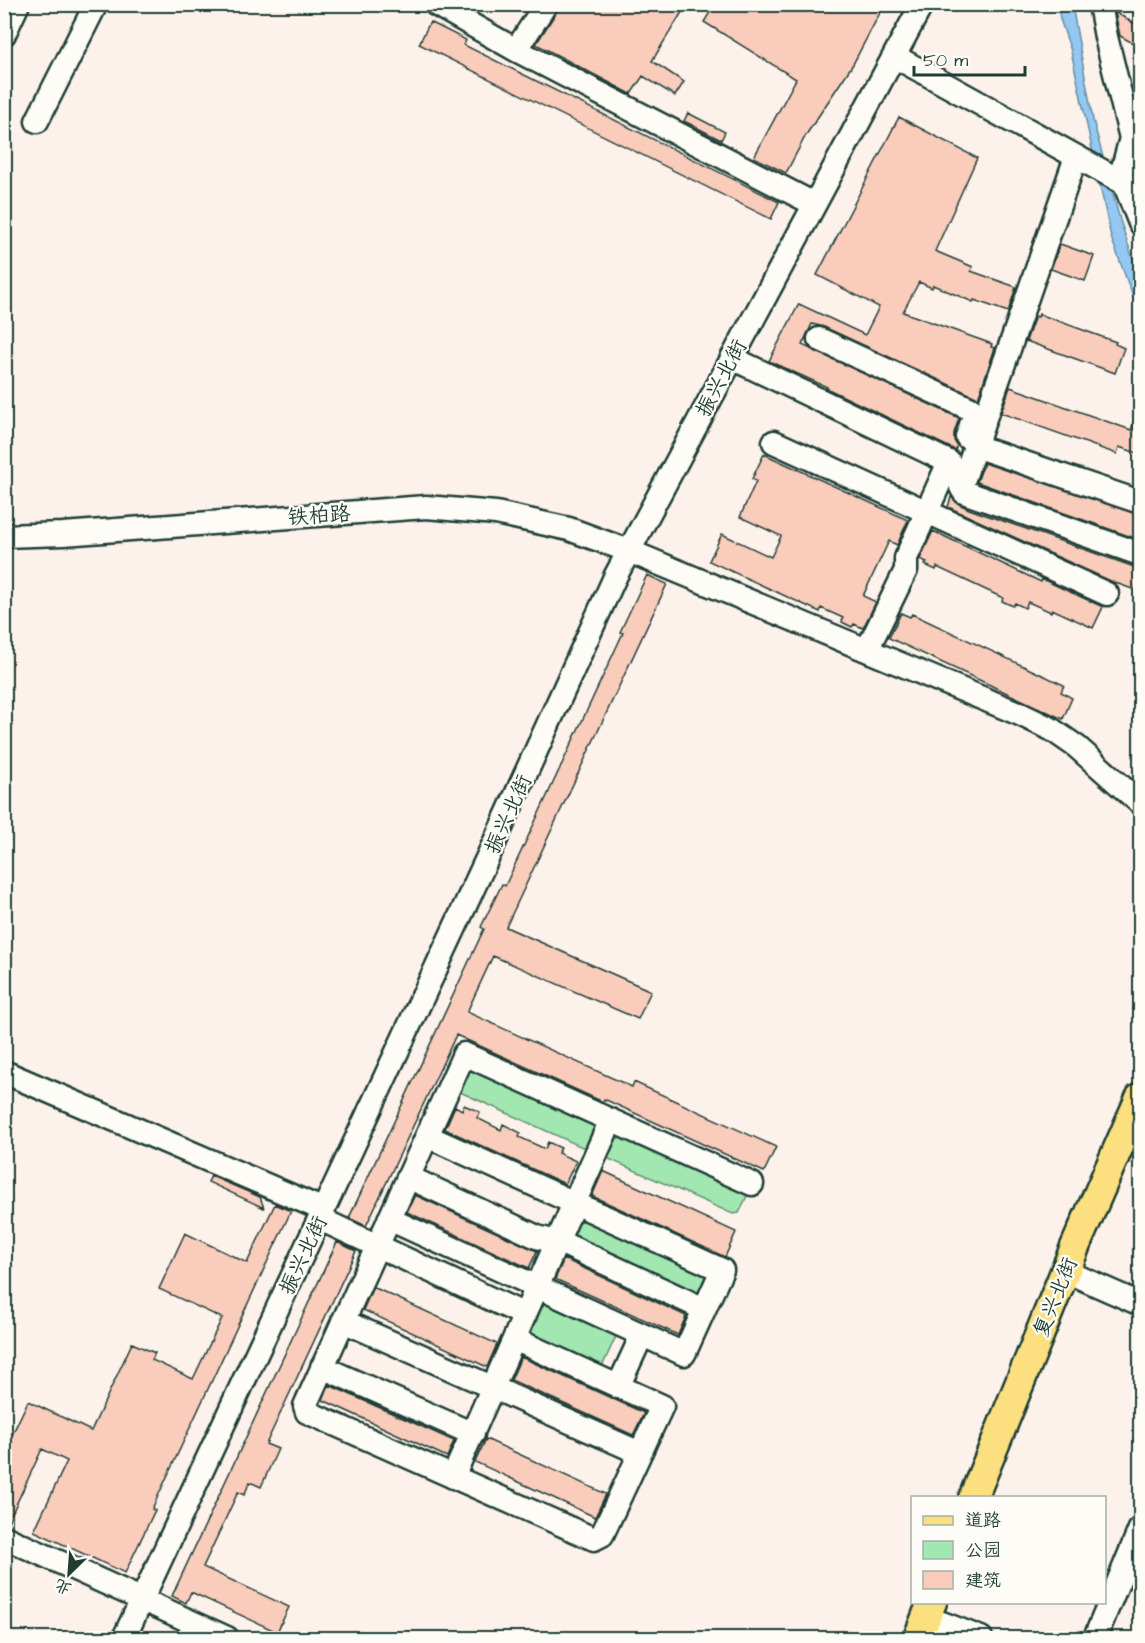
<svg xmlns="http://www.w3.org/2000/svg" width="1145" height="1643" font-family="'Architects Daughter','LXGW WenKai TC',sans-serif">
<rect width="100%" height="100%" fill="#fcf2eb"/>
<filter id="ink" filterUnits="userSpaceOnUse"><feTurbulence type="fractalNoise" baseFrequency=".0167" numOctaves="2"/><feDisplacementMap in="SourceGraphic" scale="12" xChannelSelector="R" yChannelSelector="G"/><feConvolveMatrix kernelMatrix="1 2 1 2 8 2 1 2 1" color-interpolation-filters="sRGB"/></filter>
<g filter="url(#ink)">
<!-- green -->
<path fill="#a2e6b1" stroke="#609272" stroke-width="1.5" d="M468,1068L592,1124L595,1129L588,1145L582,1147L458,1091Z
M620,1135L744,1191L747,1196L739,1213L733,1214L609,1159L608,1154L615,1137Z
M580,1215L704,1271L707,1276L699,1293L693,1294L569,1239Z
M543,1300L617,1334L600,1371L526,1337Z"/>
<!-- water -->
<path fill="#94c7f1" stroke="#6590a5" stroke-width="1.5" d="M1058,5H1072L1093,120L1120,220L1140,280V316L1111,237L1071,51L1060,19Z"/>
<!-- building -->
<path fill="#f9ccbc" stroke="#1f3d34" stroke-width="1.5" d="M559,4H687L652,61L684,82L675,96L643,76L631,94L536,44L557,11Z
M715,4H872L882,9L853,64L806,135L786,173L754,157L796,79L704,22Z
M1115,12L1140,27V47L1120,36Z
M430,22L466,40L464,45L779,202L771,219L419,44Z
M688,113L725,132L721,140L684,121Z
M899,117L977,158L935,251L973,267L971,271L1016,287L1008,312L974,300L973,302L933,285L932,288L919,282L903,312L992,344L991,347L995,348L978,398L824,327L812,324L802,345L959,418L954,433V440L957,446L955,450L826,388L827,387L769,361L799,304L865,335L879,307L817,275Z
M1060,244L1094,256L1085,281L1051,269Z
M1039,314L1116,342L1115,344L1124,348L1115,373L1026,341L1035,316L1038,317Z
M1010,387L1131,430L1139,409H1140V454L1119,447L1117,454L1001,413Z
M764,454L908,520L897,545L889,541L863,596L876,602L863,628L854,624L852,627L842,622L843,618L821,608L820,612L709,561L722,534L771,557L781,536L740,517L756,481L752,479Z
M984,463L1140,515V540L977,482Z
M951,497L959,504L969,509L1140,569L1135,590L1113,582L948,507Z
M933,531L1041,582L1042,579L1103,607L1093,628L1052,609L1051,612L1028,602L1025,608L1015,603L1013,606L1002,601L1003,598L937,567L936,570L925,565L927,562L920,559Z
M647,575L667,584L506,927L651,991L638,1019L493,956L467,1012L632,1087L634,1082L776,1147L764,1172L604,1099L603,1102L456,1035L366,1226L349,1218L484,929L481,927L502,884L505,886L623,633L620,632Z
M901,613L910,617L912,614L1064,685L1061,692L1072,698L1063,719L889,638Z
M464,1105L480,1112L477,1118L501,1130L503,1124L521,1133L519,1137L545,1149L548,1142L561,1148L558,1153L576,1161L565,1184L445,1129L455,1106L462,1110Z
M603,1171L736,1232L725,1257L592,1196Z
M211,1176L260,1197L264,1208L208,1182Z
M415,1195L537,1251L529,1268L407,1212Z
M275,1204L291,1211L152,1509L155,1510L125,1573L34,1531L67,1461L42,1449L7,1524H4V1452L28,1401L91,1431L132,1343L155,1353L152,1360L193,1379L222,1318L159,1289L185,1233L247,1263Z
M337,1242L356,1251L266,1444L278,1449L261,1487L250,1482L244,1495L238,1492L203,1567L289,1607L277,1632L191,1592L186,1603L172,1596Z
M564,1259L686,1316L678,1335L555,1279Z
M373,1287L497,1344L487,1367L363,1310Z
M521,1357L644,1413L633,1435L511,1380Z
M329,1385L454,1441L447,1457L323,1400Z
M486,1439L606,1494L595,1517L475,1462Z"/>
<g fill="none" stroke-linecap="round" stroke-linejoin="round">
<defs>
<path id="minor" d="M435,4L516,50L814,204
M1100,4L1106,37L1131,138L1121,175L1140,223
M4,34L18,4
M516,50L546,4
M894,56L1124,183
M37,121L96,4
M1076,157L961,487L964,492L1140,554
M819,339L971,409L974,416L967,437
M732,358L949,462L906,558V570L867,650
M774,442L1107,594
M975,446L1140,502
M4,536L63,534L426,507L496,513L569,529L629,551L1020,714L1051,729L1077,747L1140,803
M4,1072L324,1210
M408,1177L537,1237L564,1244L704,1309
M320,1219L525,1315
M389,1219L684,1354L722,1270L427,1136
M1081,1278L1140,1304
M343,1321L640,1453
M514,1339L662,1406L602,1535L594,1539L307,1412L305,1406L464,1054L752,1184
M322,1367L473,1434
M618,1387L642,1335
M453,1477L611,1120
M4,1537L227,1638
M942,1623L981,1638
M124,1638L491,850L615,577L922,4
M1095,1638L1140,1529"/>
<path id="major" d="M973,1498L1075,1247L1140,1098
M918,1638L932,1602"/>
</defs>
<!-- minor casing -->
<use href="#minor" stroke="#1f3d34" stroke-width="27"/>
<!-- major casing -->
<use href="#major" stroke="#1f3d34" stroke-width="33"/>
<!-- minor -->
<use href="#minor" stroke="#fdfcf7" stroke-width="22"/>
<!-- major -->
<use href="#major" stroke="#fce080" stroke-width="28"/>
</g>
</g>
<g text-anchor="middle" stroke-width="4.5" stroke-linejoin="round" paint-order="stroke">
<!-- street labels -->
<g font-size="21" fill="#1f3d34" stroke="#fdfcf7">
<text transform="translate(721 378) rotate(-62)" y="7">振兴北街</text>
<text transform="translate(319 515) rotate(-4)" y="7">铁柏路</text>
<text transform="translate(508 814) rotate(-66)" y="7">振兴北街</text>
<text transform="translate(303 1255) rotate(-65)" y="7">振兴北街</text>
<text transform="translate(1055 1297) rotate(-68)" y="7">复兴北街</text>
</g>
</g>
<!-- margin -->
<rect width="1145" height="1643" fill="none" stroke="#fdfcf7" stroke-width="24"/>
<rect x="12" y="12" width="1121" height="1619" fill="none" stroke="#1f3d34" stroke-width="2" filter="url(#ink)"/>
<!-- legend -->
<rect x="911" y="1496" width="195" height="108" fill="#fdfcf7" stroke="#a4b0a9" stroke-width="1.5"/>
<rect x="923" y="1516" width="30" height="9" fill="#fce080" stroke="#a4b0a9" stroke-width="1.5"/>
<text x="965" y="1526" font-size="18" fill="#1f3d34">道路</text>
<rect x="923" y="1541" width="30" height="18" fill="#a2e6b1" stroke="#a4b0a9" stroke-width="1.5"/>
<text x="965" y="1556" font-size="18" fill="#1f3d34">公园</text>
<rect x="923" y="1571" width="30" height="18" fill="#f9ccbc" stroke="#a4b0a9" stroke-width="1.5"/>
<text x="965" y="1586" font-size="18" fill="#1f3d34">建筑</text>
<!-- north arrow -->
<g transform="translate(69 1574) rotate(205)" stroke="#fdfcf7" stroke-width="4.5" paint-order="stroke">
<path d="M0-4.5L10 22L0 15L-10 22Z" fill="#1f3d34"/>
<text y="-9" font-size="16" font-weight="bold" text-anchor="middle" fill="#1f3d34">北</text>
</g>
<!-- scale -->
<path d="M914 66v9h111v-9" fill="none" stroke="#1f3d34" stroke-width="3"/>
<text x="923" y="66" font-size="18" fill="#1f3d34" stroke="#fdfcf7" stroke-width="4.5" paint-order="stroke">50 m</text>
</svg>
